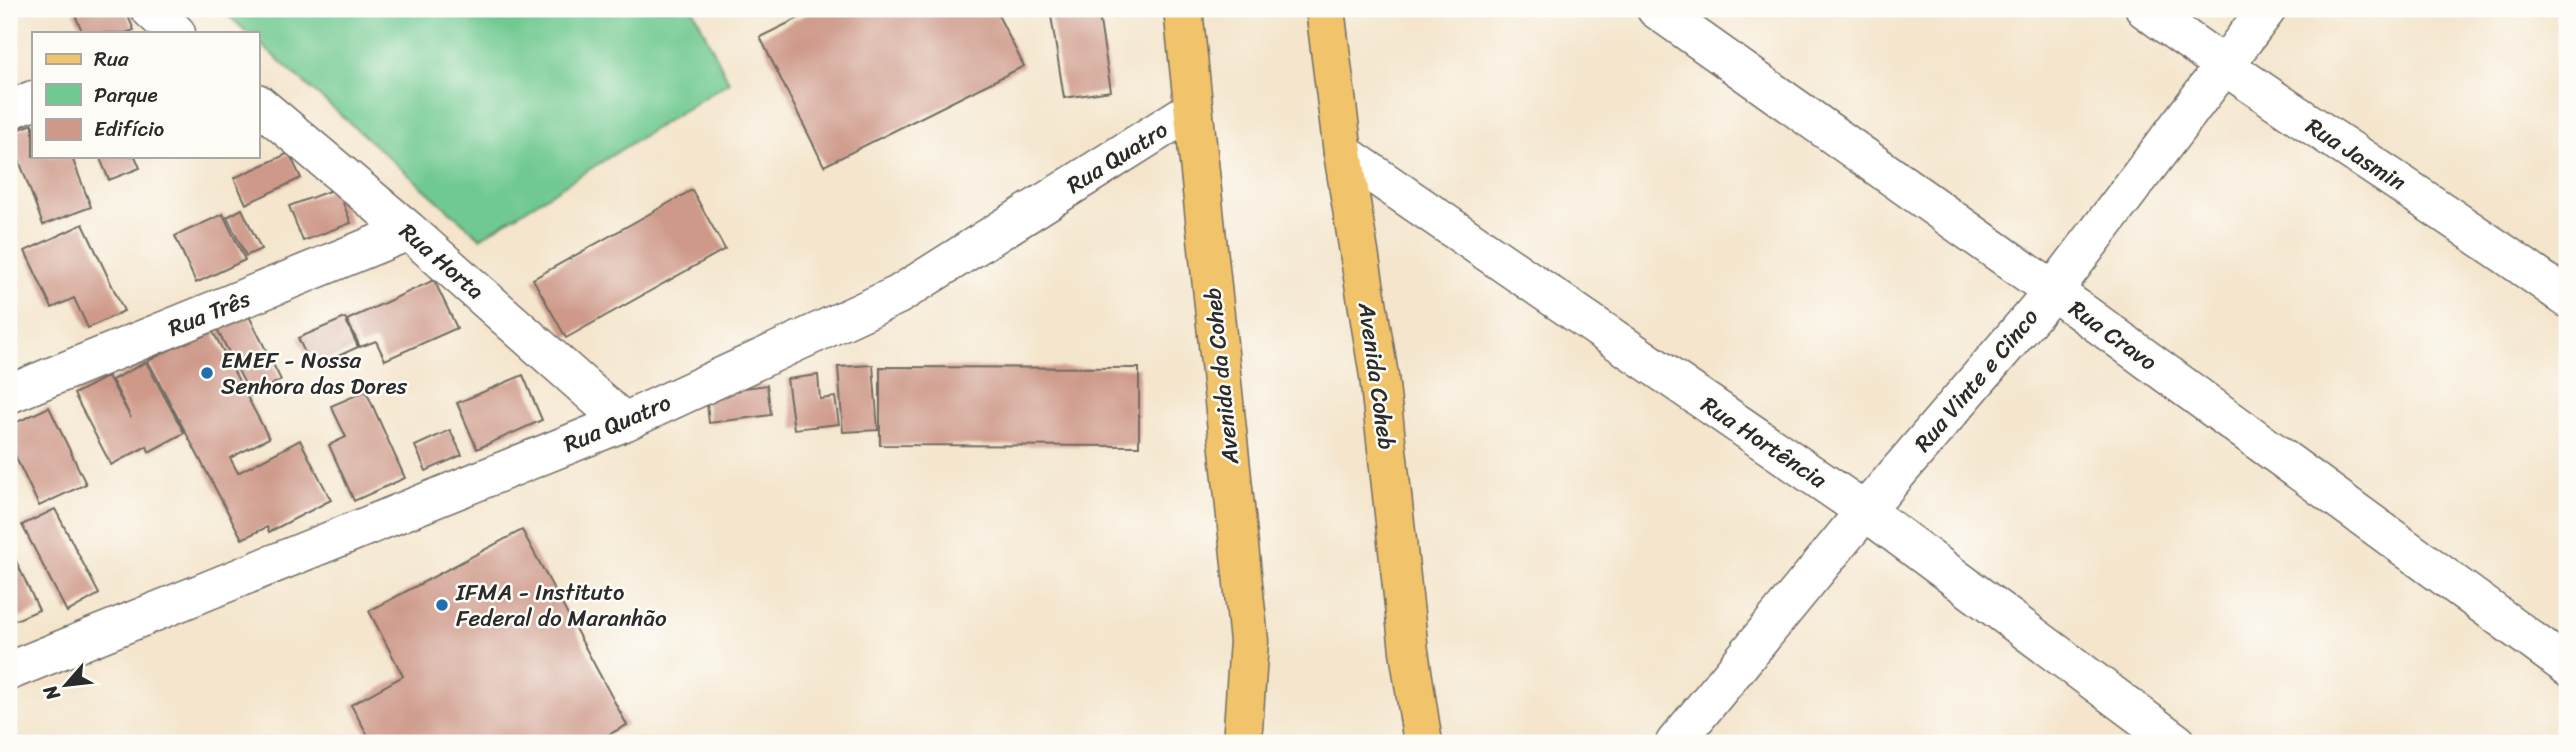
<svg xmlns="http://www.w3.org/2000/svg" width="2576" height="752" font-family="Sriracha,sans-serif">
<rect width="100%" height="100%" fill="#fdfcf7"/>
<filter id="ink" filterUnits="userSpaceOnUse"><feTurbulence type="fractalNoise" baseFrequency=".0143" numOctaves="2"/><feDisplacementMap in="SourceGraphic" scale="14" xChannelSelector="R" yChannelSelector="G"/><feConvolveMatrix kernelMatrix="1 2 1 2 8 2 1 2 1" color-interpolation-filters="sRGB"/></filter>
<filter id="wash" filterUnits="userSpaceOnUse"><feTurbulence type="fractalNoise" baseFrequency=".00686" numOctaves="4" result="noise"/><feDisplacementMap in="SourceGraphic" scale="28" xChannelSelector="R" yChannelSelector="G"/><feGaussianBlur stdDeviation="1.57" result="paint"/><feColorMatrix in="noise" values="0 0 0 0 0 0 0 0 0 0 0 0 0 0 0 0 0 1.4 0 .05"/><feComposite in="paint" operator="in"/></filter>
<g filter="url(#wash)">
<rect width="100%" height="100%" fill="#f4e5cc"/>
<!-- green -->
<path fill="#70c990" stroke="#4e7a5e" stroke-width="2" d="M221,9H693L729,82L480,238L257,41V33H248Z"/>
<g id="blocks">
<!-- building -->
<path fill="#ce9989" d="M84,9H125L134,30L126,33H83L74,13Z
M817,9H995L1024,66L824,166L760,37Z
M1050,9H1098L1111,91L1064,98Z
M33,124V156H83L73,160L91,207L43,225L9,133Z
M289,153L301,178L246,204L234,178Z
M99,156H135L140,168L109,180Z
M337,188L351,223L303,241L289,206Z
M692,190L725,249L566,338L533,279Z
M242,209L261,249L246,256L227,217Z
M223,214L245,260L196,283L175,236Z
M83,224L124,311L88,328L74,298L52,308L25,251Z
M434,280L457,328L385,360L376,341L360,347L347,320Z
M248,314L281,380L251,396L217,329Z
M345,318L358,347L312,368L298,338Z
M211,328L269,438L230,458L238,473L300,440L331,500L269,532L267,527L242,539L148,361Z
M146,362L184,433L149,452L147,446L111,465L74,394L108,376L131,418L112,380Z
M873,365L878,430L843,432L838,367Z
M880,367L1139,368V446L880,445Z
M523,375L542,420L477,449L457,403Z
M818,375L820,399L835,397L839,424L794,429L787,379Z
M767,385L771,415L709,423L706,393Z
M366,391L405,478L354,501L329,445L346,437L331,406Z
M49,407L86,484L39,506L9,443V426Z
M450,430L462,455L426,471L415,446Z
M55,509L99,594L67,612L22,525Z
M522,530L627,725L593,743H372L351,705L403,676L369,611Z
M16,561L39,610L9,623V565Z"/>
</g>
</g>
<g filter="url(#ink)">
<use href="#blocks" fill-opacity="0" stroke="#716c63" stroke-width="2"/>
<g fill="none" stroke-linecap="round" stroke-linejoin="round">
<defs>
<path id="minor" d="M150,9L176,33
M1656,9L2053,291L2567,666
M2145,9C2282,110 2429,198 2567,298
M257,103L409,231L624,422
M9,110L33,100
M1343,153L1865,511L2177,743
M9,394L409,231
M9,671L624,422L898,295L1193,109
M1675,743L1865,511L2053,291L2267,9"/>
<path id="major" d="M1183,9L1249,641L1242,743
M1325,9L1343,153L1379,376L1409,651L1423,743"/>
</defs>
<!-- minor casing -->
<use href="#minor" stroke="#716c63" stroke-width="41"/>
<!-- major casing -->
<use href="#major" stroke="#716c63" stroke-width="41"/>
<!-- minor -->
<use href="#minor" stroke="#fff" stroke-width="38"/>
<!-- major -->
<use href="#major" stroke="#f1c36a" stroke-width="38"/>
</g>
</g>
<!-- markers -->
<g fill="#1f6fb2" stroke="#fdfcf7" stroke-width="2.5">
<circle cx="207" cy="373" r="7"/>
<circle cx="442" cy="605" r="7"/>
</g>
<g text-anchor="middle" stroke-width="5" stroke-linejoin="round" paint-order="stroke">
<!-- street labels -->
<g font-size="23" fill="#2b2b2b" stroke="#fdfcf7">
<text transform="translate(2356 154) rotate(33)" y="8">Rua Jasmin</text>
<text transform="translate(1117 157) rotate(-32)" y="8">Rua Quatro</text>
<text transform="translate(442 261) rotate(41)" y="8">Rua Horta</text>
<text transform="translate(209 313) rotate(-22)" y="8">Rua Três</text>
<text transform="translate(2113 335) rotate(36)" y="8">Rua Cravo</text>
<text transform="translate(1221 376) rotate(-96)" y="8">Avenida da Coheb</text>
<text transform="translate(1377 376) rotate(82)" y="8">Avenida Coheb</text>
<text transform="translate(1976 380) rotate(-50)" y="8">Rua Vinte e Cinco</text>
<text transform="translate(617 423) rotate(-23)" y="8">Rua Quatro</text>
<text transform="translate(1764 442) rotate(34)" y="8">Rua Hortência</text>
</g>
<!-- poi labels -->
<g font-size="23" fill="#2b2b2b" stroke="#fdfcf7" text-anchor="start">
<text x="221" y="368">EMEF - Nossa<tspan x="221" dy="26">Senhora das Dores</tspan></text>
<text x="456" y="600">IFMA - Instituto<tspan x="456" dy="26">Federal do Maranhão</tspan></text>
</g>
</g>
<!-- margin -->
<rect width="2576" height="752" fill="none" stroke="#fdfcf7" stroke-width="35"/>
<!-- legend -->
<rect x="32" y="32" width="228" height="126" fill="#fdfcf7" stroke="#a9a8a5" stroke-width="2"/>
<rect x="46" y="54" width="35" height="10" fill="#f1c36a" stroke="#a9a8a5" stroke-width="2"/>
<text x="94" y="66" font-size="21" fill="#2b2b2b">Rua</text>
<rect x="46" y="84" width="35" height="21" fill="#70c990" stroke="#a9a8a5" stroke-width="2"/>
<text x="94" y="102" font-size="21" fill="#2b2b2b">Parque</text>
<rect x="46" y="119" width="35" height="21" fill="#ce9989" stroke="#a9a8a5" stroke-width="2"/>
<text x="94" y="136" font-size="21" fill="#2b2b2b">Edifício</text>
<!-- north arrow -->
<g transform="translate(66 685) rotate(242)" stroke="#fdfcf7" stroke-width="5" paint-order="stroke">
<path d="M0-5L12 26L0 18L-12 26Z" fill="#2b2b2b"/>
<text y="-10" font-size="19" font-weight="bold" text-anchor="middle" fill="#2b2b2b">N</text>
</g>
</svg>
